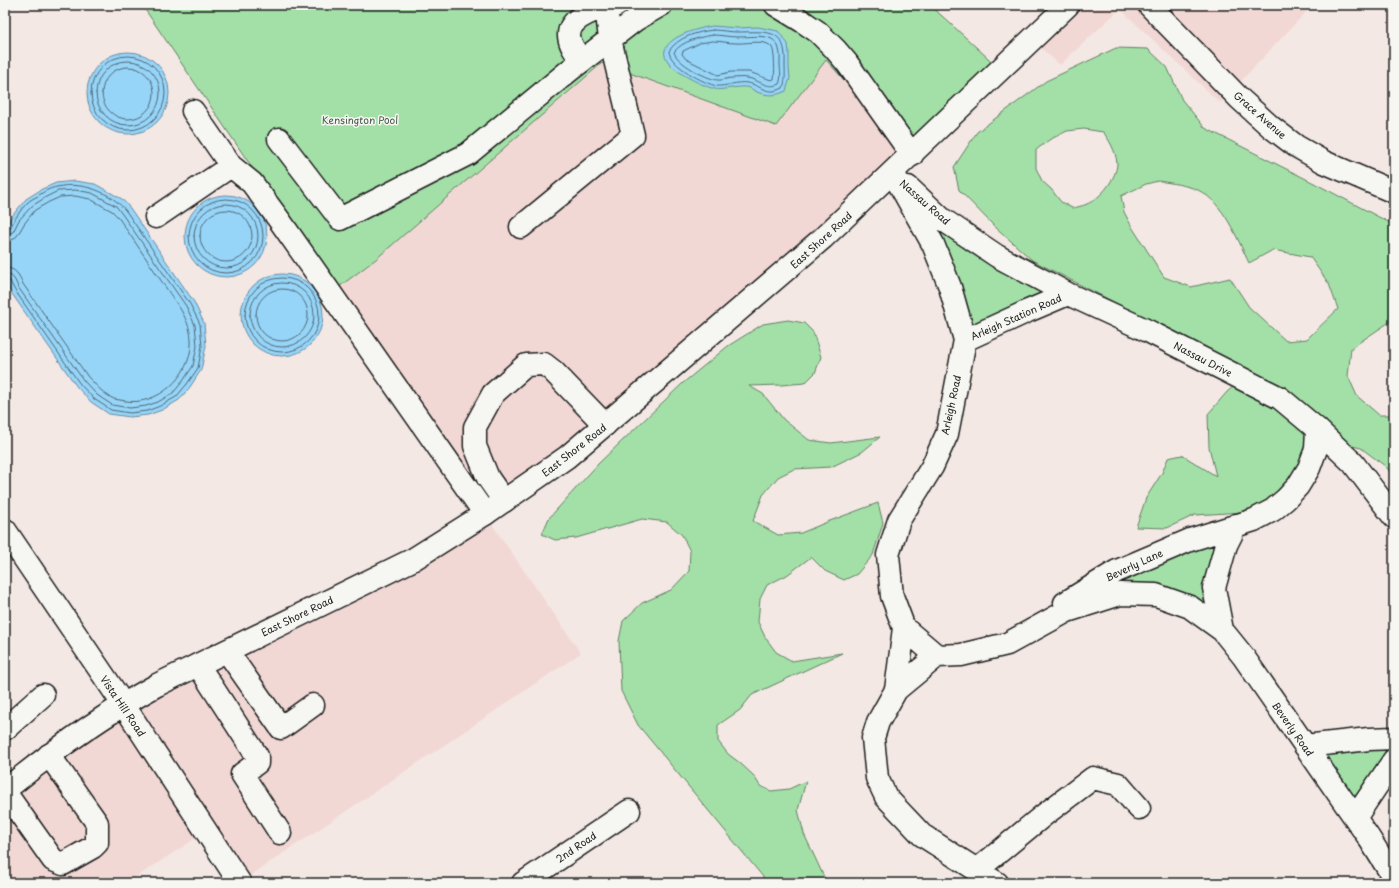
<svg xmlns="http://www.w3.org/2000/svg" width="1399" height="888" font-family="'Playpen Sans',sans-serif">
<rect width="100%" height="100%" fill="#f4e8e5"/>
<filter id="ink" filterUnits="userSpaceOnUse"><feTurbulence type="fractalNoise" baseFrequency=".025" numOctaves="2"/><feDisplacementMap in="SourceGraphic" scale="8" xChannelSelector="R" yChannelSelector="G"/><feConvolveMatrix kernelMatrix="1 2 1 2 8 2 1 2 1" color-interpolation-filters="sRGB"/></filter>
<g filter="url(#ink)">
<!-- built -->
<path fill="#f2d8d5" d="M1069,5H1313L1220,103L1120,9L1060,65L1031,40Z
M826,60L912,155L485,514L581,653L241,882L207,831L127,883H5V790L47,757L485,515L335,290L376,259L602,63L776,126Z"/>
<!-- green -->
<path fill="#a3e0a7" stroke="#607e62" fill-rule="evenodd" d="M142,5H930L1000,69L912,155L826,60L776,126L602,63L376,259L335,290Z
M1116,48L1148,49L1167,67L1182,100L1205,128L1316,184L1394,225V319L1351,348L1348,376L1357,396L1379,415H1394V476L1385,466L1361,448L1311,436L1306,455L1282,498L1243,512L1195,515L1167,528L1136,527L1146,498L1162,473L1168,458L1182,455L1216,476L1209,447L1208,414L1227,392L1250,372L1032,260L993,225L959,190L954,167L977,132L1046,81ZM1084,129L1103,132C1109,139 1116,152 1117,163C1117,178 1101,198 1087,204C1083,206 1077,207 1072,208L1061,202L1051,189L1042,181L1036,168V150L1049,140L1067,131ZM1158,181C1171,183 1186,185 1198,190C1224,203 1237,238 1249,263L1273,250L1310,257L1329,284L1338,309L1307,339L1286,341L1249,307L1230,278L1191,287L1164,277L1132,227L1124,212L1121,196L1146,184Z
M893,173L1068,294L965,340Z
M788,320L804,323L813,332L821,357L815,373L805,383L781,385L749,386L763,394L784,420L809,440L831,443L880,437L862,452L831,467L794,469L778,477L763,495L753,521L778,535L801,533L827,522L878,503L883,523L873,555L857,574L844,580L825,571L811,557L787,575L767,585L760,599L758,622L765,637L776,652L792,661L842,653L752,695L740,710L718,725V741L728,754L740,763L754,776L760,786L771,791L789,789L806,781L798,810L804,834L824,877L829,883H768L638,725L621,691L619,641L623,621L642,603L671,590L689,571L690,551L682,535L667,522L642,519L576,538L555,540L542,534L549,518L599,463L683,383L728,346L763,324Z
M1190,540L1226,545L1222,630L1190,607L1068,601Z
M1394,738V760L1355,818L1305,746Z"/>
<!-- water -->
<path fill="#97d5f8" stroke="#668ba0" d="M713,26L737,28L758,27L778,31L788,44L789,53V69L790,78L786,91C776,96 768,96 757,92C753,90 750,87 746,87C736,86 721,91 715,89C703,86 660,67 665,50C670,35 700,28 713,26Z
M87 93a41 41 0 1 1 82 0a41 41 0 1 1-82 0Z
M75,181L95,184L122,199L130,208L194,302L204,323L206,346L201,370L190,387L179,400L162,410L148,415L130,417L109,414L91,402L77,387L10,291L5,279V229L12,216L26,199L42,189L56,183Z
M185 236a41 41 0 1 1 82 0a41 41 0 1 1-82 0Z
M241 315a41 41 0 1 1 82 0a41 41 0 1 1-82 0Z"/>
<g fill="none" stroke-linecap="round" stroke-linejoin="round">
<!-- shore -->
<path stroke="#4d6674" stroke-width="1" d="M713,30C721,30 729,32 737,32C765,32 787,27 785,64C785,73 786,79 783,88C767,96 762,86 748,83C737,81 725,87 717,86C705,84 669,65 669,51C678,37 697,32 713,30Z
M713,35C721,35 729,37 738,37C761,37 782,30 780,63C780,71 782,77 779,84C767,90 758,79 747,78C742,77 736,78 732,78C727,78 721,81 717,80C705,78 677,63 674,52C682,41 700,37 713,35Z
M713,41C720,41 728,43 735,43C745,44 763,39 771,46C775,49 775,74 774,79L771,80L749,72H731L718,75L686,59L682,54L683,51L700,43Z
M91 93a37 37 0 1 1 74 0a37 37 0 1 1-74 0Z
M96 93a32 32 0 1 1 64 0a32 32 0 1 1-64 0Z
M102 93a26 26 0 1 1 52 0a26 26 0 1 1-52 0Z
M189 236a37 37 0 1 1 74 0a37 37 0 1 1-74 0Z
M194 236a32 32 0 1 1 64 0a32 32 0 1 1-64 0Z
M200 236a26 26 0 1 1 52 0a26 26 0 1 1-52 0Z
M5,230L10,228C15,219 20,210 27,203C30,200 34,198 38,196C43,192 50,188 57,187C82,181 111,192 126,211L190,304L200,324L202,346L198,368L187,384L176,397L160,406L147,411L130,413L111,410L94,399L80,384L14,289L10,281L5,279
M5,235L13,232L19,220L32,206L46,197L58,191L75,190L92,193L116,206L122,214L186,306L195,325L197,346L193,366L183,381L173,393L158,402L146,406L130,408L112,405L97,395L84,381L18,287C15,280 13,274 5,274
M5,241L12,240L17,236L24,224L35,210L49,202L60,197L75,196L90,199L112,211L118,217L181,310C187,321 192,332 191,345C190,376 158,406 126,401C122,400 118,400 114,399C103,394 96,385 88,377L23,284C19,275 16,268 5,268
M245 315a37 37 0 1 1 74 0a37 37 0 1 1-74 0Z
M250 315a32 32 0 1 1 64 0a32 32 0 1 1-64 0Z
M256 315a26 26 0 1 1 52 0a26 26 0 1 1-52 0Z"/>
<defs>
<path id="minor" d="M776,5L802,21L818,32L835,49L847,63L912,155
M1149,5L1240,99L1271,127L1296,146L1324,162L1394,192
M582,61C577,54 570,46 569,36C568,16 602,7 617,5
M279,139L340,219L468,154L570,70L635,20L661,5
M231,166L252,183L280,221L485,514
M893,173L933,244L950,287L965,340L947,434L932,467L899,520L888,555L892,596L904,628L937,656L961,655L1007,644L1067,611L1120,594L1156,595L1190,607L1222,630L1243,656L1369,838L1394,878
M908,187L942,219L997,256L1068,294L1148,331L1280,398L1317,429L1353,463L1394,517
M156,217L231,166L193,111
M521,227L633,135L610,39L606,6
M965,340L1028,311L1068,294
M504,501L488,478L475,446V427L493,394L526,365L544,364L553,371L605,425
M5,530L123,704L240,883
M1065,603L1117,571L1190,540L1254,520L1273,510L1286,499L1298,486L1309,468L1316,449L1317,429
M1222,630L1214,588L1226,545L1236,525
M227,651L281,728L313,705
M937,656L896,690L878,722L873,738L877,778L886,797L922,835L997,883
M198,665L257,756V763L242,774L280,833
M896,690L904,628
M5,729L43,695
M1305,746L1369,739L1394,738
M5,792L53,860L63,864L93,847L97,843V823L49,755
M1355,818L1394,760
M977,870L1044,815L1093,778L1118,784L1139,808
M523,883L629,811"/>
<path id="major" d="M5,790C53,751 103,715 157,685L412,560L485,514L567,457L823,238L1068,5"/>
</defs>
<!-- minor casing -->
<use href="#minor" stroke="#1c1c1c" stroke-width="25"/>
<!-- major casing -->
<use href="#major" stroke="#1c1c1c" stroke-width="25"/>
<!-- minor -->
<use href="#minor" stroke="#f6f6f2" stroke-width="22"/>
<!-- major -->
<use href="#major" stroke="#f6f6f2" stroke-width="22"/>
</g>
</g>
<g text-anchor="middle" stroke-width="3" stroke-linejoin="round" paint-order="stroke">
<!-- street labels -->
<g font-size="10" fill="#1c1c1c" stroke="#f6f6f2">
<text transform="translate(1260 115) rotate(41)" y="4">Grace Avenue</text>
<text transform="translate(925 202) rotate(41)" y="4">Nassau Road</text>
<text transform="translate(821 240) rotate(-42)" y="4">East Shore Road</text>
<text transform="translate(1016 317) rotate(-24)" y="4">Arleigh Station Road</text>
<text transform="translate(1203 359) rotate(27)" y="4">Nassau Drive</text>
<text transform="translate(951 405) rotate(-78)" y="4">Arleigh Road</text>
<text transform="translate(574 450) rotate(-38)" y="4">East Shore Road</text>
<text transform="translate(1134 565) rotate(-25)" y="4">Beverly Lane</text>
<text transform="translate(297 616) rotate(-26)" y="4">East Shore Road</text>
<text transform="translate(123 706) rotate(56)" y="4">Vista Hill Road</text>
<text transform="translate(1293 729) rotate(55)" y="4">Beverly Road</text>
<text transform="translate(576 847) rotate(-34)" y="4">2nd Road</text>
</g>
<!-- park labels -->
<g font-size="10" fill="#445746" stroke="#f6f6f2">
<text x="360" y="124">Kensington Pool</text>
</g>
</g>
<!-- margin -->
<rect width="1399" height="888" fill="none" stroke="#f6f6f2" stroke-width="20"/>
<rect x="10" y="10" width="1379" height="868" fill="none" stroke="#1c1c1c" stroke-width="1.5" filter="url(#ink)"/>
</svg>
